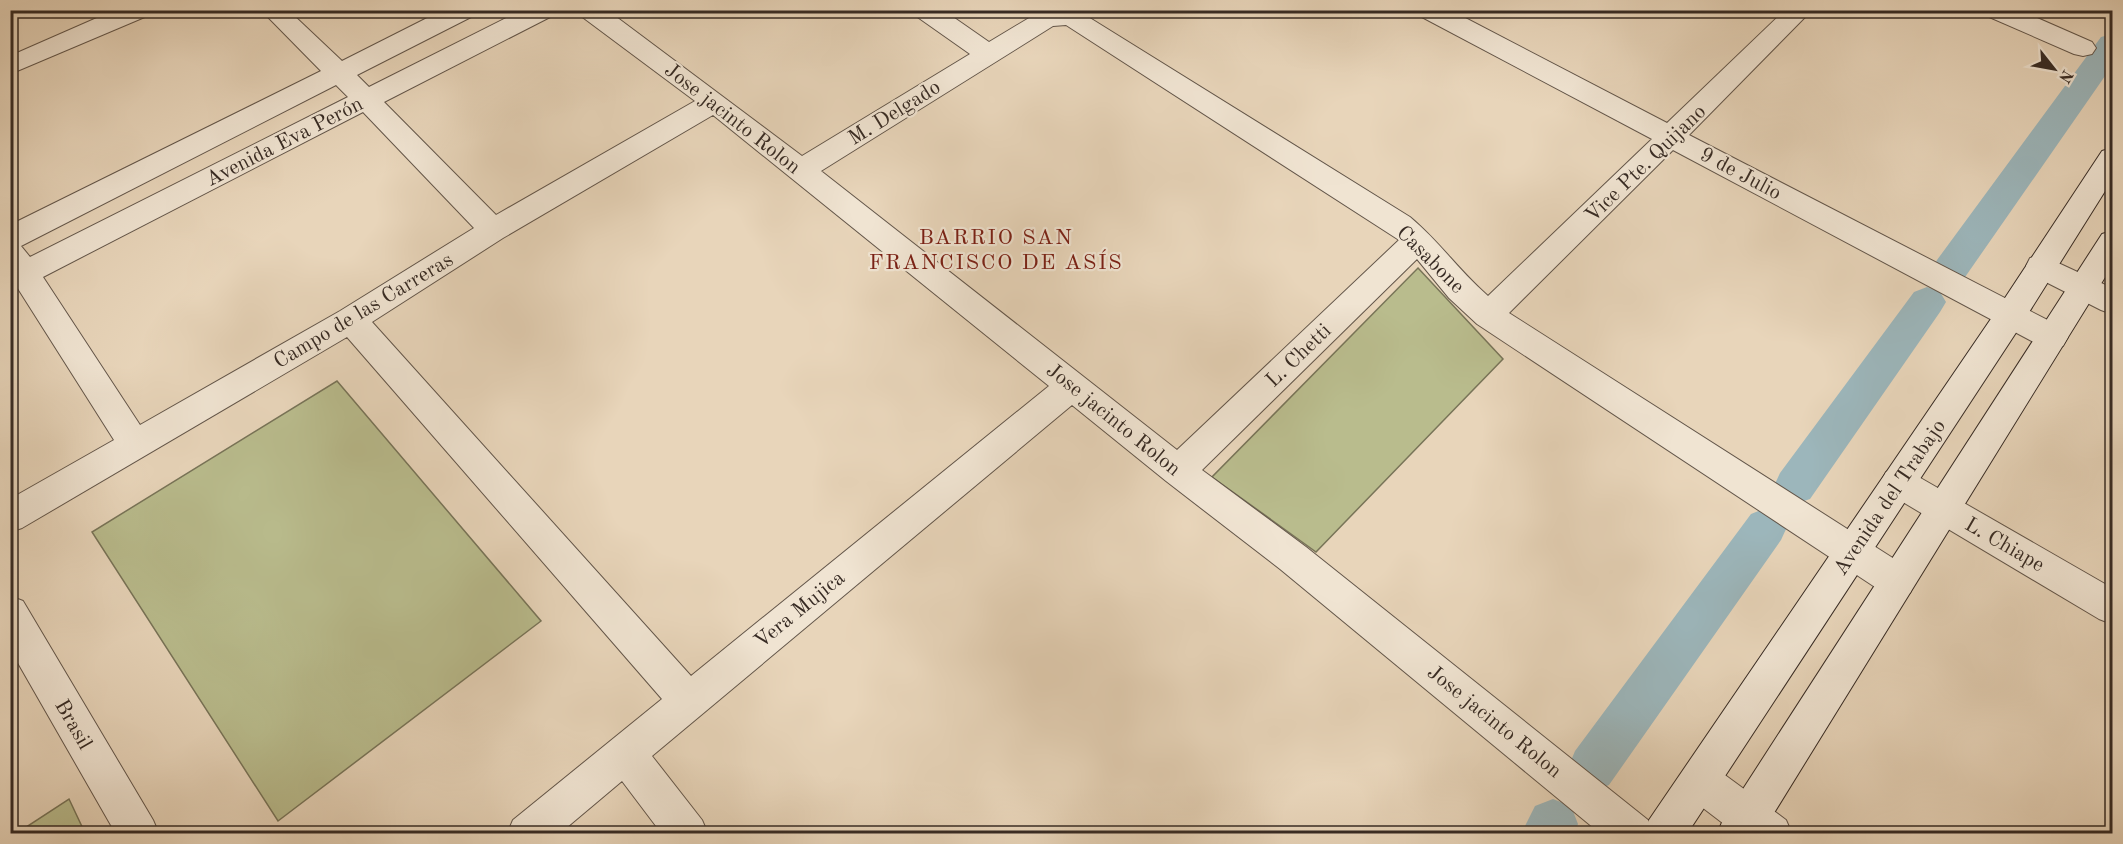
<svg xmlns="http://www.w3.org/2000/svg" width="2123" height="844" font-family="'Old Standard TT',serif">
<rect width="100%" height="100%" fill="#e8d5ba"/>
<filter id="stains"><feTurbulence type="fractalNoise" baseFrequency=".00333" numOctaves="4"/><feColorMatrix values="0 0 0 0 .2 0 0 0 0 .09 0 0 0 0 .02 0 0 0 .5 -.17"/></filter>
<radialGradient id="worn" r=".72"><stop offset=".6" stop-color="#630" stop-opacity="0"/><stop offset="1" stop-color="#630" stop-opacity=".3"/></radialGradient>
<!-- green -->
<path fill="#b9bc8d" stroke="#787458" stroke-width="1.5" d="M1418,268L1503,359L1316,552L1212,477Z
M337,381L541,621L278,821L92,532Z
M69,799L85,833H17Z"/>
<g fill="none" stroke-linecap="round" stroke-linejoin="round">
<!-- canal -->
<path fill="#9cb6bb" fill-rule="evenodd" d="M2112,34V66L1963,280L1950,284L1937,280L1932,270L1937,260L2101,37Z
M1927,287L1940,292L1946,302L1940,312L1810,499L1795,504L1780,499L1774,486L1780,473L1914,292Z
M1766,508L1781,514L1787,527L1781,540L1609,785L1592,792L1575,785L1568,768L1575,751L1751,514Z
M1553,799L1571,806L1578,824L1574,834H1521L1535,806Z"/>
<defs>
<path id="street" d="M115,10H150L147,16L10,74V56Z
M261,10H288L342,61L443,10H476L473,16L357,75L369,87L522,10H555L552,16L384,102L496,215L695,101L581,16L578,10H607L802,156L970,54L916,16L913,10H943L989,42L1039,12L1077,10L1410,217C1439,241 1460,272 1488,296L1652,139L1420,16L1417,10H1450L1667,123L1785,10H1812L1689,135L2063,328L2068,337L2063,346L2052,349L2041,346L1673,150L1509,313L1910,569L1915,581L1910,593L1897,597L1884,593L1477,324L1449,298L1417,259L1202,470L1306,547L1648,820L1654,834H1601L1280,569L1166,481L1072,405L652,756L702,820L708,834H662L622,781L559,834H507L513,820L662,699L347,337L22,528L10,532V499L114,440L10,276V225L321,71ZM1066,25L1399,240L1177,450L821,171L1053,26ZM336,85L348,97L30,257L21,246ZM363,112L474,228L340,311L140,425L43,277ZM713,115L1049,386L691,676L372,322L503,238Z
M1984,10H2019L2092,42L2096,48L2092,54L2083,56L2074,54L1987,16Z
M2041,255L2112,288V314L2101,310L2030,274L2026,266L2030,258Z
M1898,467L1910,472L2112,588V624L2099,619L1886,492L1881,482L1886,472Z
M10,596L23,601L153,820L159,834H116L10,649Z
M1700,761L1714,767L1786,820L1792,834H1737L1686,795L1680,781L1686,767Z"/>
<path id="secondary" d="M2112,148V180L2021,325L1687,834H1643L1649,820L1999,307L2102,151Z
M2112,231V266L1761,834H1717L1723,820L2102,234Z"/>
</defs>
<!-- street casing -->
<use href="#street" stroke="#63564a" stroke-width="2"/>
<!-- secondary casing -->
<use href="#secondary" stroke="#372b24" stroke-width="2"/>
<!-- street -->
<use href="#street" fill="#f0e4d2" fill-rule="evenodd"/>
<!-- secondary -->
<use href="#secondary" fill="#f0e4d2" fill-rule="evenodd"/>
</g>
<g text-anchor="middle" stroke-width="4.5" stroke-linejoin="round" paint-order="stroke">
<!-- street labels -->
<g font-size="21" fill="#372b24" stroke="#f0e4d2">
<text transform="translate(894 112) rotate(-32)" y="7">M. Delgado</text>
<text transform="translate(733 118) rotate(38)" y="7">Jose jacinto Rolon</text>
<text transform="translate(284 141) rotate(-27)" y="7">Avenida Eva Perón</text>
<text transform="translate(1645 163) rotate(-44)" y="7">Vice Pte. Quijano</text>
<text transform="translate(1741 173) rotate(28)" y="7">9 de Julio</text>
<text transform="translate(1431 259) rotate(45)" y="7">Casabone</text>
<text transform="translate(363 310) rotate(-31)" y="7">Campo de las Carreras</text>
<text transform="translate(1298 355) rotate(-44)" y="7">L. Chetti</text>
<text transform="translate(1114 419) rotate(39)" y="7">Jose jacinto Rolon</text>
<text transform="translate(1889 497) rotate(-56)" y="7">Avenida del Trabajo</text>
<text transform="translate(2005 544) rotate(30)" y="7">L. Chiape</text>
<text transform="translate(799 609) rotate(-39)" y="7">Vera Mujica</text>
<text transform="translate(1495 721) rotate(39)" y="7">Jose jacinto Rolon</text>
<text transform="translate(74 724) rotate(60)" y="7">Brasil</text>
</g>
<!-- neighbourhood labels -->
<g font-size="22" letter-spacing="1.5" fill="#7a1f14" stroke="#f0e4d2">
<text x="996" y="244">BARRIO SAN<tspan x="996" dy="25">FRANCISCO DE ASÍS</tspan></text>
</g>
</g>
<!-- margin -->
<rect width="2123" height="844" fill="none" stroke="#e8d5ba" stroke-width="36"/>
<rect x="12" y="12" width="2099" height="820" fill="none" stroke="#372b24" stroke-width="3"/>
<rect x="18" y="18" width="2087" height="808" fill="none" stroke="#372b24" stroke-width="1.5"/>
<!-- north arrow -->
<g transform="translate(2054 69) rotate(121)" stroke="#f0e4d2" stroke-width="4.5" paint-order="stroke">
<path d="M0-4.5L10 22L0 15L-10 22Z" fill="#372b24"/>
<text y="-9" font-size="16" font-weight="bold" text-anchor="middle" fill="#372b24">N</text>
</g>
<rect width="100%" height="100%" filter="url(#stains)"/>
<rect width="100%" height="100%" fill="url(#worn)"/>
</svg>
